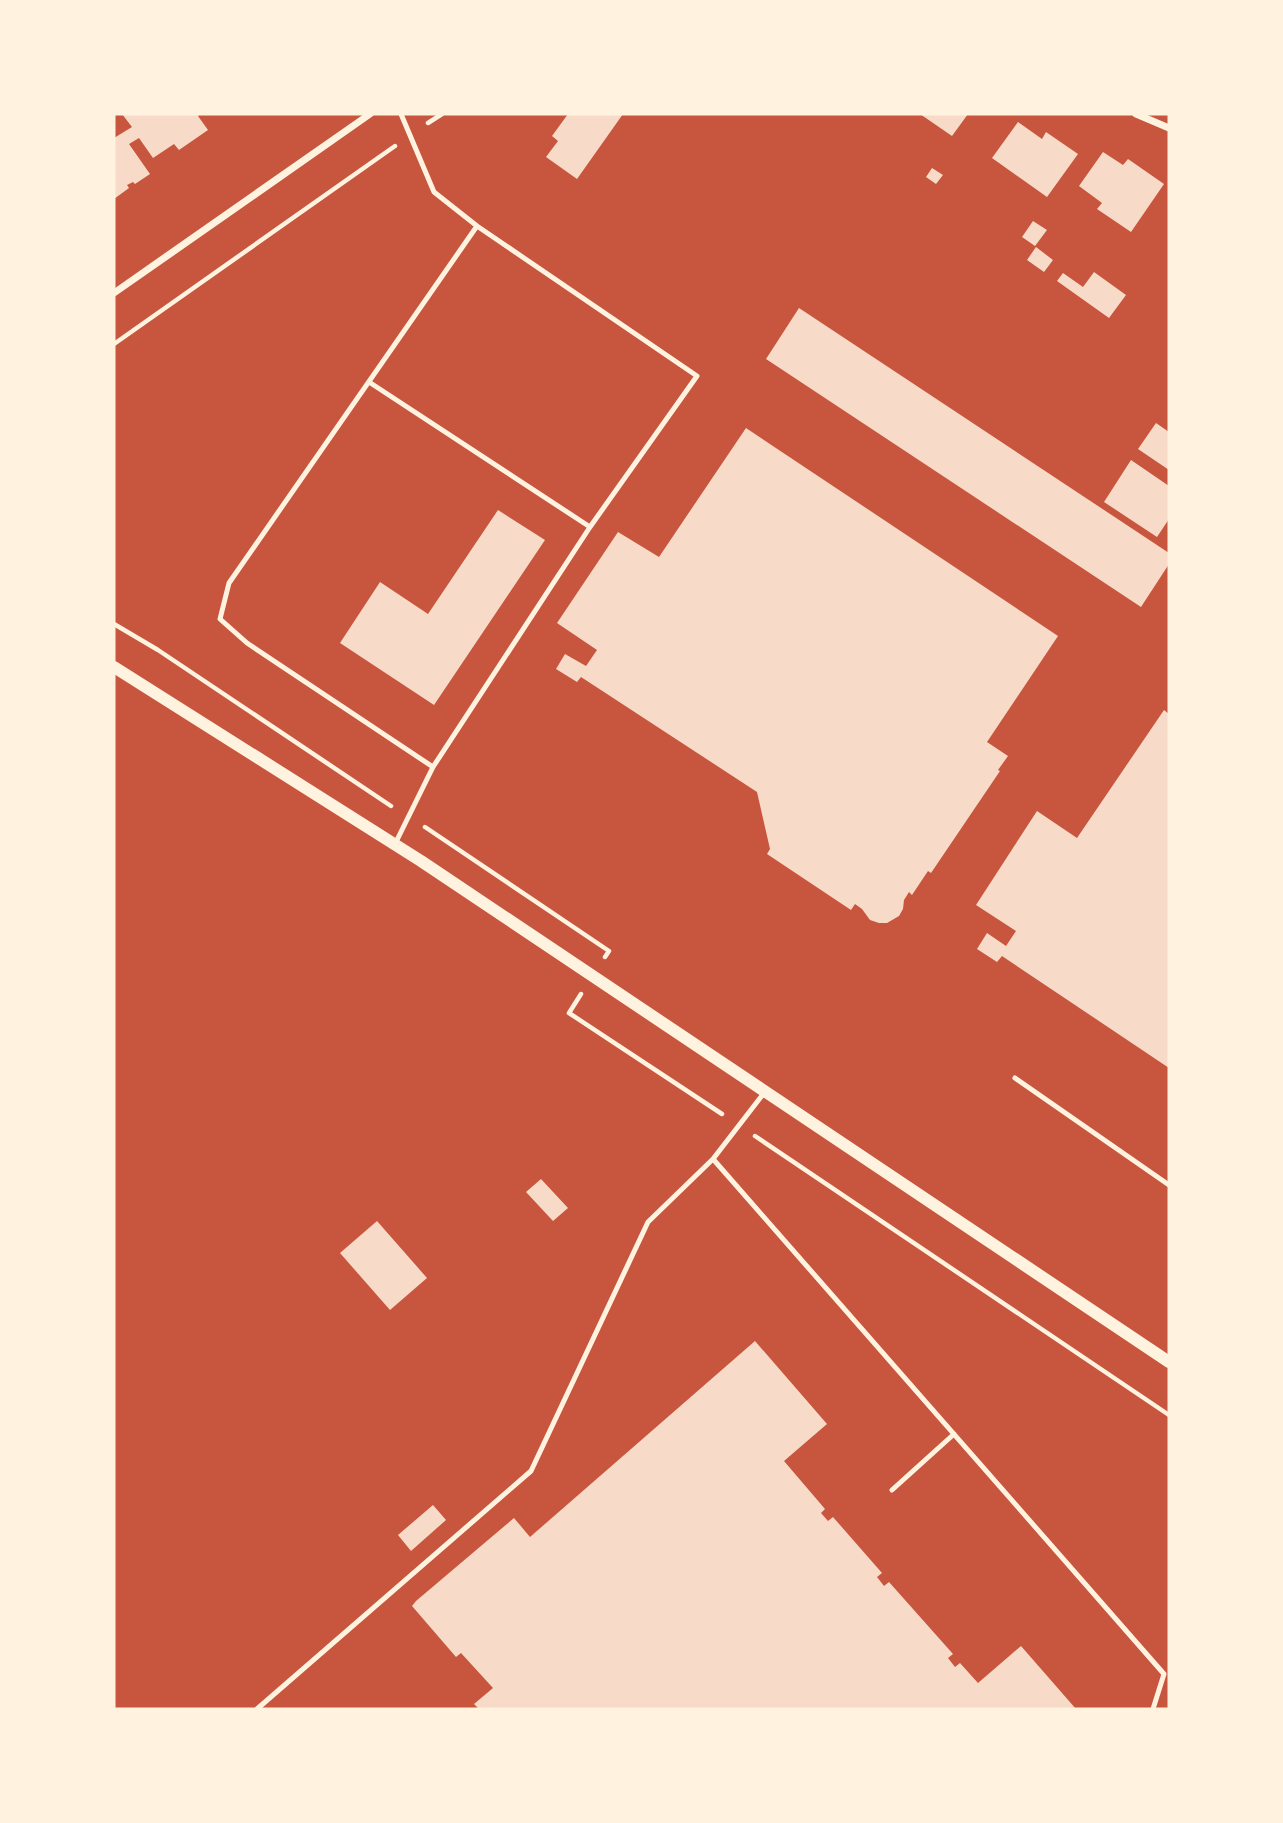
<svg xmlns="http://www.w3.org/2000/svg" width="1283" height="1823" font-family="'Golos Text',sans-serif">
<rect width="100%" height="100%" fill="#c8553d"/>
<!-- building -->
<path fill="#f7dbc8" d="M122,114H200L198,116L208,130L179,150L174,144L153,158L139,138L129,144L150,174L135,184L133,182L127,185L129,188L114,199V138L132,127Z
M568,114H623L577,179L546,157L558,141L552,136Z
M920,114H968L952,136Z
M1018,122L1042,139L1046,132L1078,154L1047,197L992,158Z
M1103,152L1123,165L1128,159L1164,184L1131,232L1097,209L1102,203L1079,186Z
M932,168L943,175L936,184L926,177Z
M1033,221L1047,230L1035,246L1022,237Z
M1036,247L1053,260L1044,272L1027,260Z
M1094,272L1126,295L1109,318L1057,281L1063,273L1083,287Z
M799,308L1169,553V564L1141,607L766,359Z
M1156,423L1169,432V470L1138,449Z
M746,428L1058,636L987,742L1008,756L998,770L1000,771L931,873L928,871L912,895L909,892L904,900L903,909L899,916L887,923H879L870,920L862,909L855,904L851,910L767,854L770,849L757,792L581,677L577,682L556,669L565,654L586,666L597,650L557,623L618,532L659,557Z
M1131,460L1169,486V519L1157,537L1104,502Z
M498,510L545,540L434,705L340,643L380,582L428,614Z
M1164,710L1169,714V1068L1002,956L997,962L977,949L987,933L1006,946L1016,931L976,905L1037,811L1077,838Z
M541,1179L568,1208L553,1221L526,1192Z
M377,1221L427,1278L390,1310L340,1253Z
M755,1341L827,1424L784,1461L825,1509L821,1513L828,1521L833,1517L882,1573L877,1577L884,1586L889,1582L953,1654L948,1658L955,1667L960,1663L978,1683L1021,1646L1076,1709H479L474,1704L493,1688L461,1653L456,1657L412,1606L416,1601L514,1518L530,1537Z
M433,1505L446,1520L411,1551L398,1535Z"/>
<g fill="none" stroke-linecap="round" stroke-linejoin="round">
<!-- path -->
<path stroke="#fff3e0" stroke-width="4.5" d="M428,123L442,114
M114,344L395,146
M114,624L158,650L391,806
M425,827L609,951L605,957
M581,994L569,1013L722,1114
M755,1136L1169,1415"/>
<!-- service -->
<path stroke="#fff3e0" stroke-width="5" d="M369,382L590,527
M433,767L247,643L220,619L229,583L477,226
M395,844L433,767L590,527L697,376L477,226L434,192L401,114
M1015,1078L1169,1185
M764,1093L713,1159L1164,1674L1153,1709
M892,1490L954,1434
M257,1709L531,1471L648,1222L713,1159"/>
<!-- minor -->
<path stroke="#fff3e0" stroke-width="7" d="M1136,114L1169,128
M114,293L370,114"/>
<!-- tertiary -->
<path stroke="#fff3e0" stroke-width="12" d="M114,667L421,861L1169,1362"/>
</g>
<!-- border -->
<rect width="1283" height="1823" fill="none" stroke="#fff3e0" stroke-width="231"/>
</svg>
